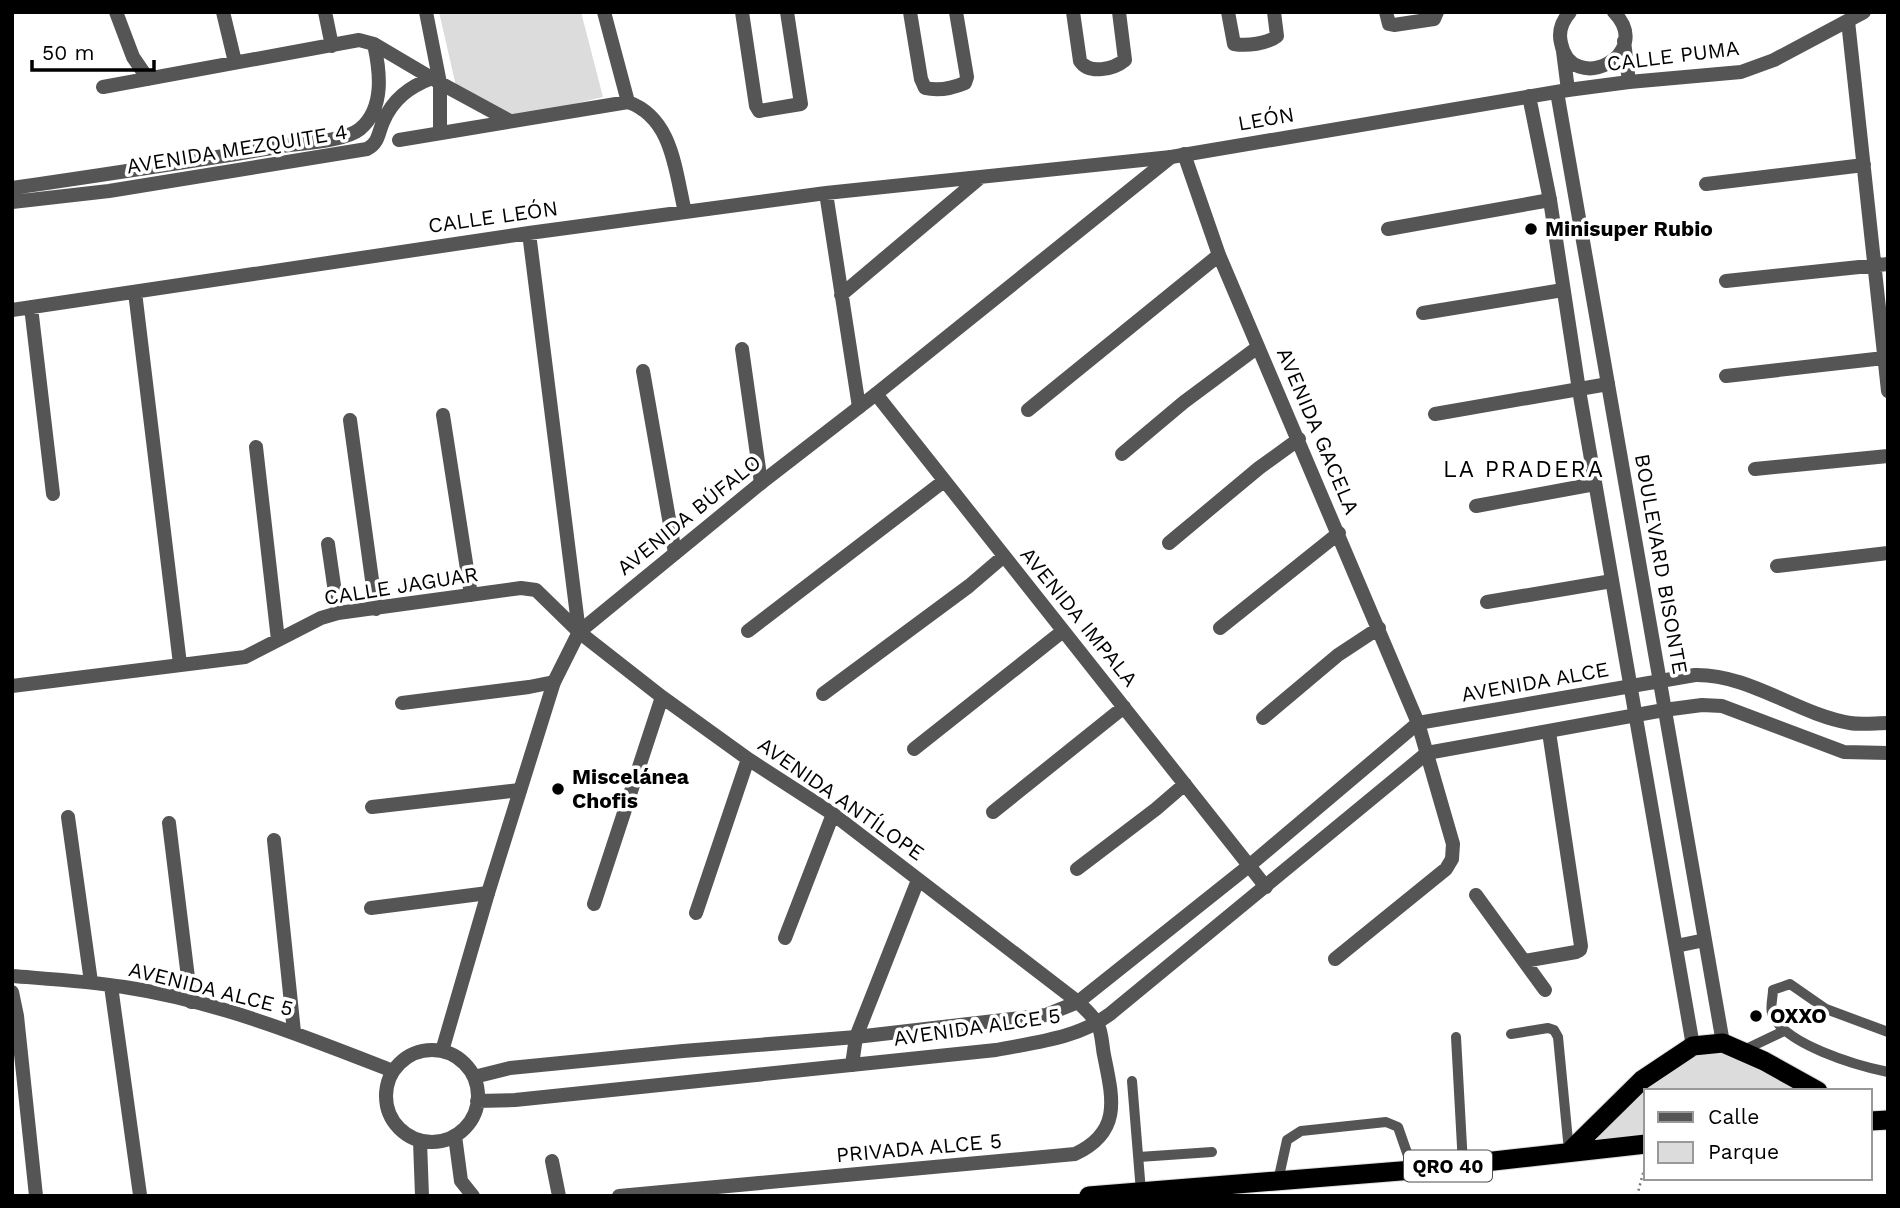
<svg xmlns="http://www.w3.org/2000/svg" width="1900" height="1208" font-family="'Work Sans',sans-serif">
<rect width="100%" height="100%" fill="#fff"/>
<!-- green -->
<path fill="#dcdcdc" d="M439,12H581L603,97L514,118L456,86Z
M1723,1043L1818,1091H1646V1144L1569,1152L1642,1080Z"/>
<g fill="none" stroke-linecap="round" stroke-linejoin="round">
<defs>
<path id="trunk" d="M1870,1121L1888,1120
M1569,1152L1642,1080L1693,1046L1723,1043L1764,1061L1818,1091
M1089,1196L1413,1170L1646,1144"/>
</defs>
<!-- trunk casing -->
<use href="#trunk" stroke="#dbdbdb" stroke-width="21"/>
<!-- path -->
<path stroke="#777" stroke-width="2.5" stroke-dasharray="2 3.5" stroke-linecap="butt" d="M1637,1196L1646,1162"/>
<!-- service -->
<path stroke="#555" stroke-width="10" d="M1888,1032L1826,1009L1790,984L1773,990C1773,997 1770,1007 1772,1013C1782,1044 1858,1066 1888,1072
M1511,1034L1548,1028L1554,1030L1558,1037L1569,1151
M1456,1037L1463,1165
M1744,1050L1784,1031
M1132,1081L1141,1192
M1139,1157L1212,1152
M1278,1181L1287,1140L1301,1131L1386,1122L1398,1127L1413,1170"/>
<!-- minor -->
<path stroke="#555" stroke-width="14" d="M116,12L133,57L148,79
M223,12L235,62
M325,12L332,46
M426,12L440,83V133
M604,12L628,102
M742,12L756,106L759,111L801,104L787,12
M910,12L921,79L925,88C938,91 953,88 965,83L967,77L956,12
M1073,12L1080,61C1089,75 1114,69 1125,60L1119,12
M1228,12L1234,44C1247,46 1267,44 1277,36L1274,12
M1386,12L1389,24L1394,25L1434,19L1437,12
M1570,12C1562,21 1558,31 1561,43C1571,96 1656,56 1614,12
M1848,21L1888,391
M1624,41L1629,82
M1563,51L1568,90
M103,87L359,40L374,44L440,83L510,121
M399,140L628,102C673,118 675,171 685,212
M1184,154L1219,255L1418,723L1453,844L1452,859L1446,869L1335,959
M1706,184L1864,165
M12,188C101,175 189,162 277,147C298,143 344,142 360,129C385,108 380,71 374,44
M826,193L859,407
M12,202L109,191L367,149C379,143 378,133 383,122C393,99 409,87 432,78
M1388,229L1550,200
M529,233L579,632
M1726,281L1888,264
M135,292L180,664
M841,295L981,177
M31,307L53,494
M12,310L529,233L826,193L1171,157
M1423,313L1563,290
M742,349L761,483
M643,371L675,553
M1726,376L1884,358
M876,394L1266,887
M1028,410L1219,255
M1435,414L1608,384
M443,415L471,595
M350,420L376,609
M256,447L278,640
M1122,454L1184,402L1258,347
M1755,469L1888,456
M1476,506L1595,484
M1169,543L1259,468L1299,439
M328,544L338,613
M1777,566L1888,553
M1487,602L1612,581
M1220,628L1339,533
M748,631L944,481
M12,686L245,657L321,618L338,613L521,588L536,590L579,632L662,697L748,759L833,814L1078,1002C1084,1008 1092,1015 1097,1023C1102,1031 1102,1045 1104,1055C1113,1099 1122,1132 1075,1154L619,1196
M823,694L969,586L1004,556
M402,703L529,687L554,682
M1263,718L1338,655L1379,628
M914,749L1063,631
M372,807L520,790
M993,812L1124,707
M68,817L91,982
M169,823L191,1002
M274,840L294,1032
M1077,869L1156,809L1185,784
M1476,895L1545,990
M594,904L662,697
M371,908L488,893
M696,913L748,759
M785,938L833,814
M1524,961L1576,952L1580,950L1581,946L1549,732
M12,976C50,979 87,981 124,987C217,1001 306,1037 393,1071
M111,986L140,1195
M12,992L17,1016L36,1196
M852,1065L856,1037L918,880
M552,1161L559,1196"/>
<!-- tertiary -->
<path stroke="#555" stroke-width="14" d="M1557,92L1723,1043
M1529,96L1550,200L1579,390L1693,1046
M1676,946L1705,940
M386 1096a46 46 0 1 1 92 0a46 46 0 1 1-92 0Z
M442,1051L488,893L554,682L579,632L761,483L876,394L1171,157L1568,90L1629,82L1741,72L1774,60L1864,12
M474,1077L510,1068L683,1051L856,1037L1046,1015L1078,1002L1250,865L1418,723L1695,675C1750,674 1797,714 1850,723C1862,725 1876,723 1888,723
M477,1101L515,1100L996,1050C1036,1042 1076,1039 1110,1014L1427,753L1664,710L1702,705L1722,706L1844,752L1888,753
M455,1136L461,1181L473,1196
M420,1141L422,1196"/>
<!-- trunk -->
<use href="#trunk" stroke="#000" stroke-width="19"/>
</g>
<!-- markers -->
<g fill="#000" stroke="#fff" stroke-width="2.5">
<circle cx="1531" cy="229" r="7"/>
<circle cx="558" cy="789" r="7"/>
<circle cx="1756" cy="1016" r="7"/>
</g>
<g text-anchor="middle" stroke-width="7" stroke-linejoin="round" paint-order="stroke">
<!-- shield labels -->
<rect fill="#fff" stroke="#4c4c4c" stroke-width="2" x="1404" y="1150.5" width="88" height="31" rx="5"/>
<g font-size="19" font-weight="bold" fill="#000">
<text x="1448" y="1173">QRO 40</text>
</g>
<!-- street labels -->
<g font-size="21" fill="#000" stroke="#fff">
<text transform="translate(1673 56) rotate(-7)" y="7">CALLE PUMA</text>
<text transform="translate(1266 119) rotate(-10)" y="7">LEÓN</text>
<text transform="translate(237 149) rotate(-9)" y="7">AVENIDA MEZQUITE 4</text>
<text transform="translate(493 217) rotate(-8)" y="7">CALLE LEÓN</text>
<text transform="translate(1318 431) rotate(67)" y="7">AVENIDA GACELA</text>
<text transform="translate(689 515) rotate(-39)" y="7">AVENIDA BÚFALO</text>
<text transform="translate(1661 564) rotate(80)" y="7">BOULEVARD BISONTE</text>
<text transform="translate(401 586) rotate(-9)" y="7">CALLE JAGUAR</text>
<text transform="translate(1079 617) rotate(51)" y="7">AVENIDA IMPALA</text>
<text transform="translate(1535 682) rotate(-10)" y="7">AVENIDA ALCE</text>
<text transform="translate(841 799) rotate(35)" y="7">AVENIDA ANTÍLOPE</text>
<text transform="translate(211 989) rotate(14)" y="7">AVENIDA ALCE 5</text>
<text transform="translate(977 1027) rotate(-8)" y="7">AVENIDA ALCE 5</text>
<text transform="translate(919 1148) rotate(-5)" y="7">PRIVADA ALCE 5</text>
</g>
<!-- poi labels -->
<g font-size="21" font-weight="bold" fill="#000" stroke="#fff" text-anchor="start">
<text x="1545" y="236">Minisuper Rubio</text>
<text x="572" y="784">Miscelánea<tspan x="572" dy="24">Chofis</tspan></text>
<text x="1770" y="1023">OXXO</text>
</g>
<!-- neighbourhood labels -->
<g font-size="23" letter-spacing="2" fill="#000" stroke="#fff">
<text x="1524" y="477">LA PRADERA</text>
</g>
</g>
<!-- border -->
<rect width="1900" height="1208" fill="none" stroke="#000000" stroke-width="28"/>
<!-- legend -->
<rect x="1644" y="1089" width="228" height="91" fill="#ffffff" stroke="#999999" stroke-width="2"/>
<rect x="1658" y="1112" width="35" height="10" fill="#555555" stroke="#999999" stroke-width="2"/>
<text x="1708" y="1124" font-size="21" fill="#000000">Calle</text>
<rect x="1658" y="1142" width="35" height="21" fill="#dcdcdc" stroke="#999999" stroke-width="2"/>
<text x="1708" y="1159" font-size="21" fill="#000000">Parque</text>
<!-- scale -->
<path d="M32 60v10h122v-10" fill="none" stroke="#000000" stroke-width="3.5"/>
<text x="42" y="60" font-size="21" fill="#000000" stroke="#ffffff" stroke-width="5" paint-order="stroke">50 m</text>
</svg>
